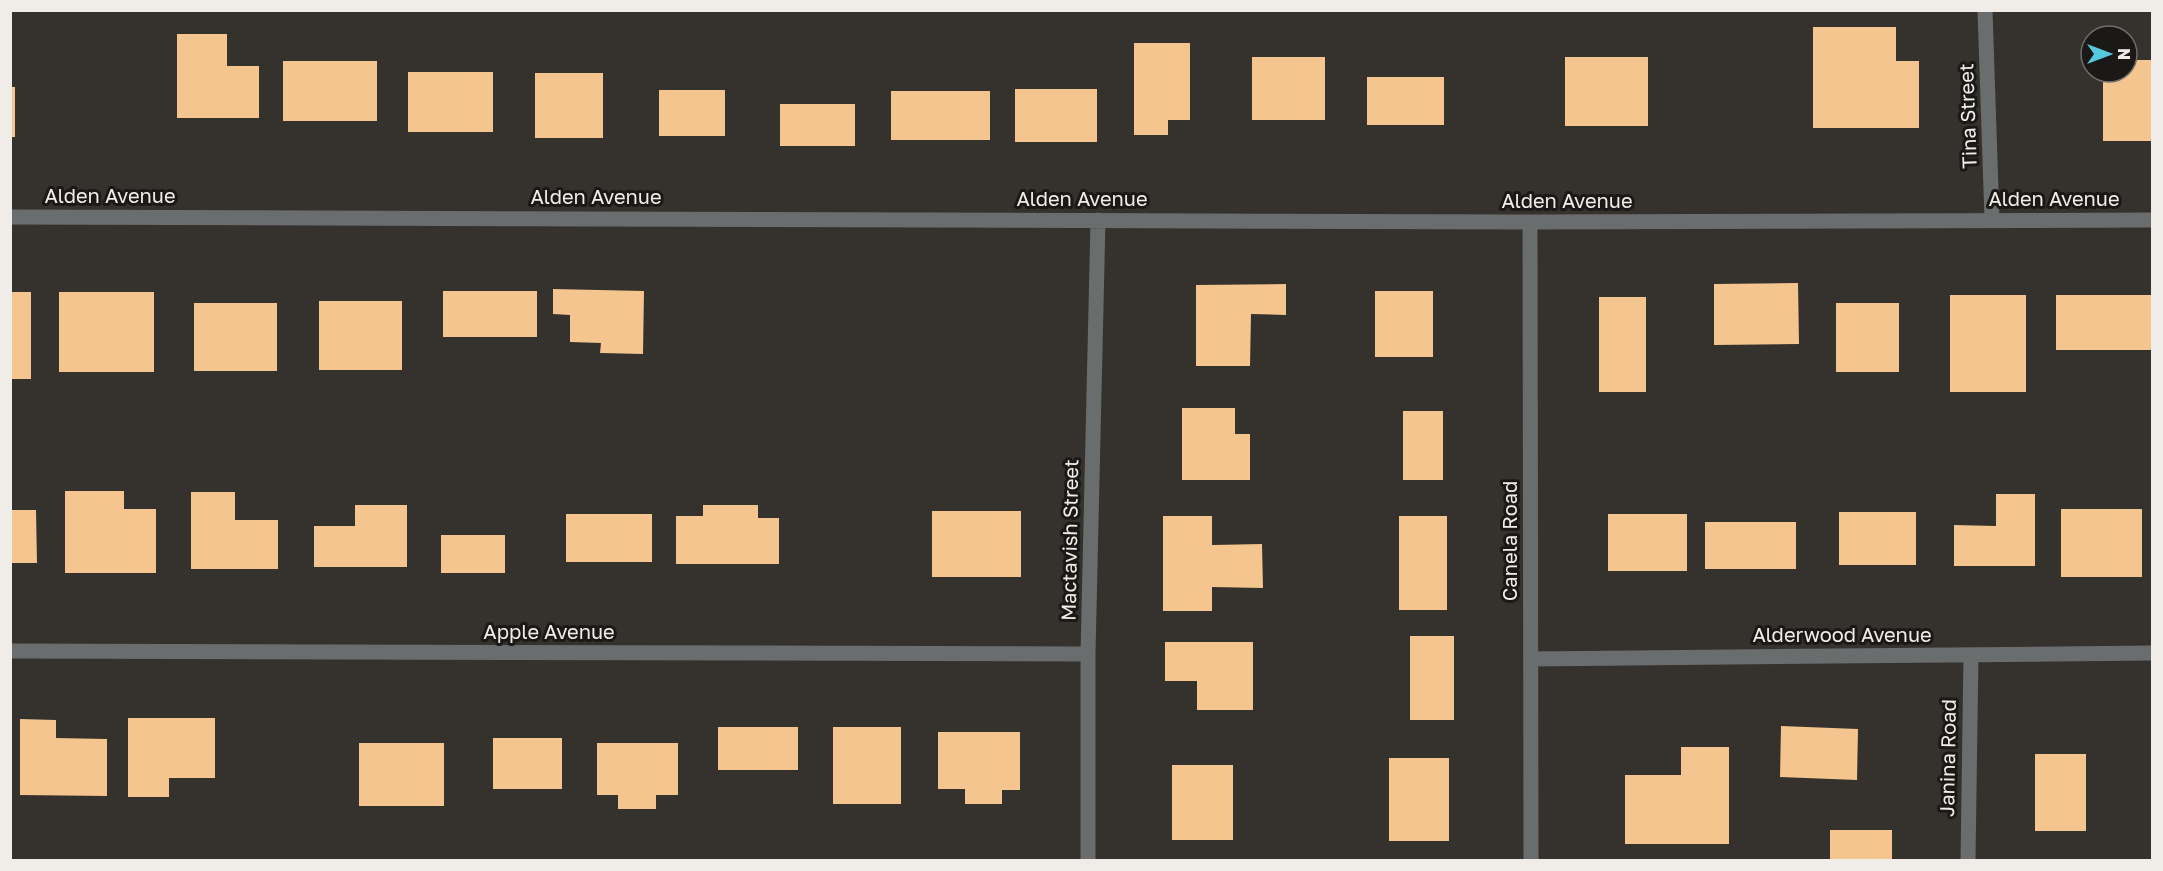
<svg xmlns="http://www.w3.org/2000/svg" width="2163" height="871" font-family="'Golos Text',sans-serif">
<rect width="100%" height="100%" fill="#35312c"/>
<!-- building -->
<path fill="#f4c58e" d="M1813,27H1896V61H1919V128H1813Z
M177,34H227V66H259V118H177Z
M1134,43H1190V120H1168V135H1134Z
M1252,57H1325V120H1252Z
M1565,57H1648V126H1565Z
M2127,60H2152V141H2103V72H2127Z
M283,61H377V121H283Z
M408,72H493V132H408Z
M535,73H603V138H535Z
M1367,77H1444V125H1367Z
M10,87H15V137H10Z
M1015,89H1097V142H1015Z
M659,90H725V136H659Z
M891,91H990V140H891Z
M780,104H855V146H780Z
M1798,283L1799,344L1714,345V284Z
M1286,284V315L1251,314L1250,366H1196V285Z
M553,289L644,291L643,354L600,353L601,343L570,342V315L553,314Z
M443,291H537V337H443Z
M1375,291H1433V357H1375Z
M10,292H31V379H10Z
M59,292H154V372H59Z
M1950,295H2026V392H1950Z
M2056,295H2152V350H2056Z
M1599,297H1646V392H1599Z
M319,301H402V370H319Z
M194,303H277V371H194Z
M1836,303H1899V372H1836Z
M1182,408H1235V434H1250V480H1182Z
M1403,411H1443V480H1403Z
M65,491H124V509H156V573H65Z
M191,492H235V520H278V569H191Z
M1996,494H2035V566H1954V525L1996,526Z
M355,505H407V567H314V526H355Z
M703,505H758V518H779V564H676V516H703Z
M2061,509H2142V577H2061Z
M10,510H36L37,563H10Z
M932,511H1021V577H932Z
M1839,512H1916V565H1839Z
M566,514H652V562H566Z
M1608,514H1687V571H1608Z
M1163,516H1212V545L1262,544L1263,588L1212,587V611H1163Z
M1399,516H1447V610H1399Z
M1705,522H1796V569H1705Z
M441,535H505V573H441Z
M1410,636H1454V720H1410Z
M1165,642H1253V710H1197V681H1165Z
M128,718H215V778H169V797H128Z
M20,719L56,720V738L107,739V796L20,795Z
M1781,726L1858,729L1857,780L1780,777Z
M718,727H798V770H718Z
M833,727H901V804H833Z
M938,732H1020V790H1002V804H965V789H938Z
M493,738H562V789H493Z
M359,743H444V806H359Z
M597,743H678V795H656V809H618V795H597Z
M1681,747H1729V844H1625V775H1681Z
M2035,754H2086V831H2035Z
M1389,758H1449V841H1389Z
M1172,765H1233V840H1172Z
M1830,830H1892V860H1830Z"/>
<g fill="none" stroke-linecap="round" stroke-linejoin="round">
<!-- minor -->
<path stroke="#696d6e" stroke-width="15" d="M1985,10L1992,220
M10,217L1530,222L2152,220
M1530,222L1531,860
M10,651L1088,654
M1531,659L2152,653
M1088,860V654L1098,220
M1968,860L1971,655"/>
</g>
<g text-anchor="middle" stroke-width="6" stroke-linejoin="round" paint-order="stroke">
<!-- street labels -->
<g font-size="20" fill="#f0ede9" stroke="#1b1917">
<text transform="translate(1968 116) rotate(-92)" y="7">Tina Street</text>
<text x="110" y="203">Alden Avenue</text>
<text x="596" y="204">Alden Avenue</text>
<text x="1082" y="206">Alden Avenue</text>
<text x="2054" y="206">Alden Avenue</text>
<text x="1567" y="208">Alden Avenue</text>
<text transform="translate(1070 540) rotate(-89)" y="7">Mactavish Street</text>
<text transform="translate(1510 541) rotate(-90)" y="7">Canela Road</text>
<text x="549" y="639">Apple Avenue</text>
<text x="1842" y="642">Alderwood Avenue</text>
<text transform="translate(1948 758) rotate(-89)" y="7">Janina Road</text>
</g>
</g>
<!-- border -->
<rect width="2163" height="871" fill="none" stroke="#f0ede9" stroke-width="24"/>
<!-- north arrow -->
<g transform="translate(2109 54) rotate(90)"><circle r="28" fill="#1b1917" stroke="#706e6b" stroke-width="1.5"/>
<path d="M0-4.5L10 22L0 15L-10 22Z" fill="#55cadf"/>
<text y="-9" font-size="16" font-weight="bold" text-anchor="middle" fill="#f0ede9">N</text>
</g>
</svg>
